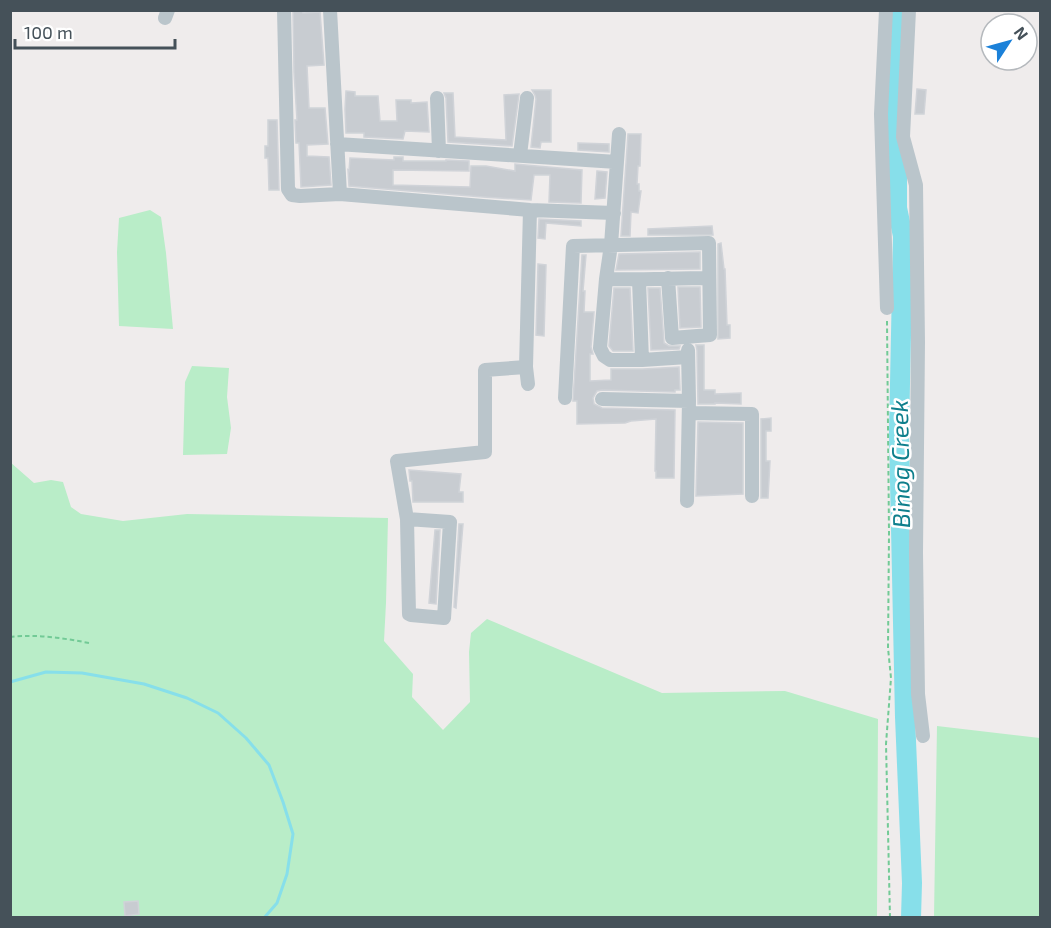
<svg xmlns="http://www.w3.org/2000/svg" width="1051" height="928" font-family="'Exo 2',sans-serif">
<rect width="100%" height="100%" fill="#efecec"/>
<!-- green -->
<path fill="#b9edc8" d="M150,210L161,217L166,253L173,329L119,326L117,252L119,218Z
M192,366L229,368L227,397L231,428L227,454L183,455L185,382Z
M10,462L34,483L51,480L63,482L71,507L81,514L123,521L187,514L388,518L386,603L384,641L413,674L412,697L443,730L470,702L469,652L471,633L487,619L662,693L785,691L878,719L877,917H11Z
M937,726L1040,738V917H934Z"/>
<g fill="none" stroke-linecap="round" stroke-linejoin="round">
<!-- stream -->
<path stroke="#87dfea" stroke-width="3" d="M10,682L46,672L82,673L144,684L187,698L218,713L246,738L269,765L283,802L293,834L287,874L277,903L264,918"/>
<!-- river -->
<path stroke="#87dfea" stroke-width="20" d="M897,10V208L903,236L899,433L905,717L912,883L911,918"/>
</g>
<!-- building -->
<path fill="#c8ccd1" stroke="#d0d3d8" stroke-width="1.5" d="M293,10H302L303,13L320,12L324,65L307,66L309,108H325L328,144L307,145V156L329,157L331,185L301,187L299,143H296L295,120H297L294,72Z
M917,89L926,90L924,114H915Z
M532,90H551V142H541L540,148L531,147L536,99L535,95Z
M346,91L355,92V96H378L380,121H397L396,100H411V103L427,102L429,132L405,131L403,139L364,137V133H346L345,109Z
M444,93H453L455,137L506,140L504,95L519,94L512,146L448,142L446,98Z
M268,120H277L279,190H269L268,158H265V146H268Z
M628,134H641L640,166H638L637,184H639V191H641L638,213L631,212L630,236H621Z
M578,143L609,144V152L578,150Z
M394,157H403V161H446V160L469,161V171L393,170V185L470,187L471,166H486L515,171V164L582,170L581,203L549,202L550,175H534L531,200L483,197L349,186L348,170L349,171L350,158L394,160Z
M597,171L607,172L605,198L595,199Z
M539,219L581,221V226L546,223L545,239L538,238Z
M712,226L713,235H648V229Z
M721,243L724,269H725L727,325H730V338L718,339V244Z
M700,252V269L616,270L619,254Z
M582,255H586L583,291H585L584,312H594L591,347L593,354H590V381L611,380V369H643L679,367L680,390H675V392L602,390L597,391L593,398L594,404L602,408L675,410L674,478H656V471H655L656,419L631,421L625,423L577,424V401H573Z
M538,264L546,265L544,336L536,335Z
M678,287H700L701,327L680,328Z
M614,288H630L633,351H613L609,346Z
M648,288H660L664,343L669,346H680L679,349L651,350Z
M696,345H704V390H715V394L741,393V404L715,403V404H698L697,350Z
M771,418V431H766V461H770L768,498H761V419Z
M698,422L743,423V494L696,496Z
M409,470L461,474L459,492H463V502H413L412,481H410Z
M459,524H463L456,608L454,607Z
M435,530H440L436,604L429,603Z
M138,901L139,914L125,916L124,902Z"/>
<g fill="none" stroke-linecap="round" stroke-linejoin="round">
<!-- path -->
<path stroke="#72ca96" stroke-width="2" stroke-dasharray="4.5 3" stroke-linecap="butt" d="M887,321L889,533L888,648L891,678L886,744L890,918
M10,637C37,634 63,638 89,643"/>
<!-- minor -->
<path stroke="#bac5cb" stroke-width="14" d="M284,10L288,189L292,195L300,196L340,194
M330,10L340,194L530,210L614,213
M886,10L881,114L887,308
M909,10L903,137L916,185L918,342L916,553L918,694L923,736
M165,18L168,10
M437,98L439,151
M619,134L611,245L606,279L600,348L604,356L610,360H642L688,357
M337,144L617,162
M520,155L527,98
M606,279C640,280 674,278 708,278
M639,280L642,360
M528,384L526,367L530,210
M565,398L573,246L709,243L710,335L672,338L668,278
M602,399L689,401
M689,413L752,414V496
M687,501L689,401L688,350
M407,519L409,614L411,615L444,618L450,522L407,519L397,461L485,452V370L526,367"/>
</g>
<g text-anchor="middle" stroke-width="5" stroke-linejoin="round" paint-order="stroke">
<!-- water labels -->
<g font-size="24" font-style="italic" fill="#0e7f8c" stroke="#fff">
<text transform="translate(901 464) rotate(-91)" y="8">Binog Creek</text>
</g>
</g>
<!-- border -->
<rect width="1051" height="928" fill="none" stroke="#455159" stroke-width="24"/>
<!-- north arrow -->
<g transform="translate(1009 42) rotate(54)"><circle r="28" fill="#ffffff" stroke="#b5b9bd" stroke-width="1.5"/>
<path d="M0-4.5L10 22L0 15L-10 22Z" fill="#1b81d9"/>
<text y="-9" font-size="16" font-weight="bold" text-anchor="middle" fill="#455159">N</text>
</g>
<!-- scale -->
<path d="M15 39v9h160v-9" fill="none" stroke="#455159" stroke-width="3"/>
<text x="24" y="39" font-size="18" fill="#455159" stroke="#ffffff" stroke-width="4.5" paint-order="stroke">100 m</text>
</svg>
